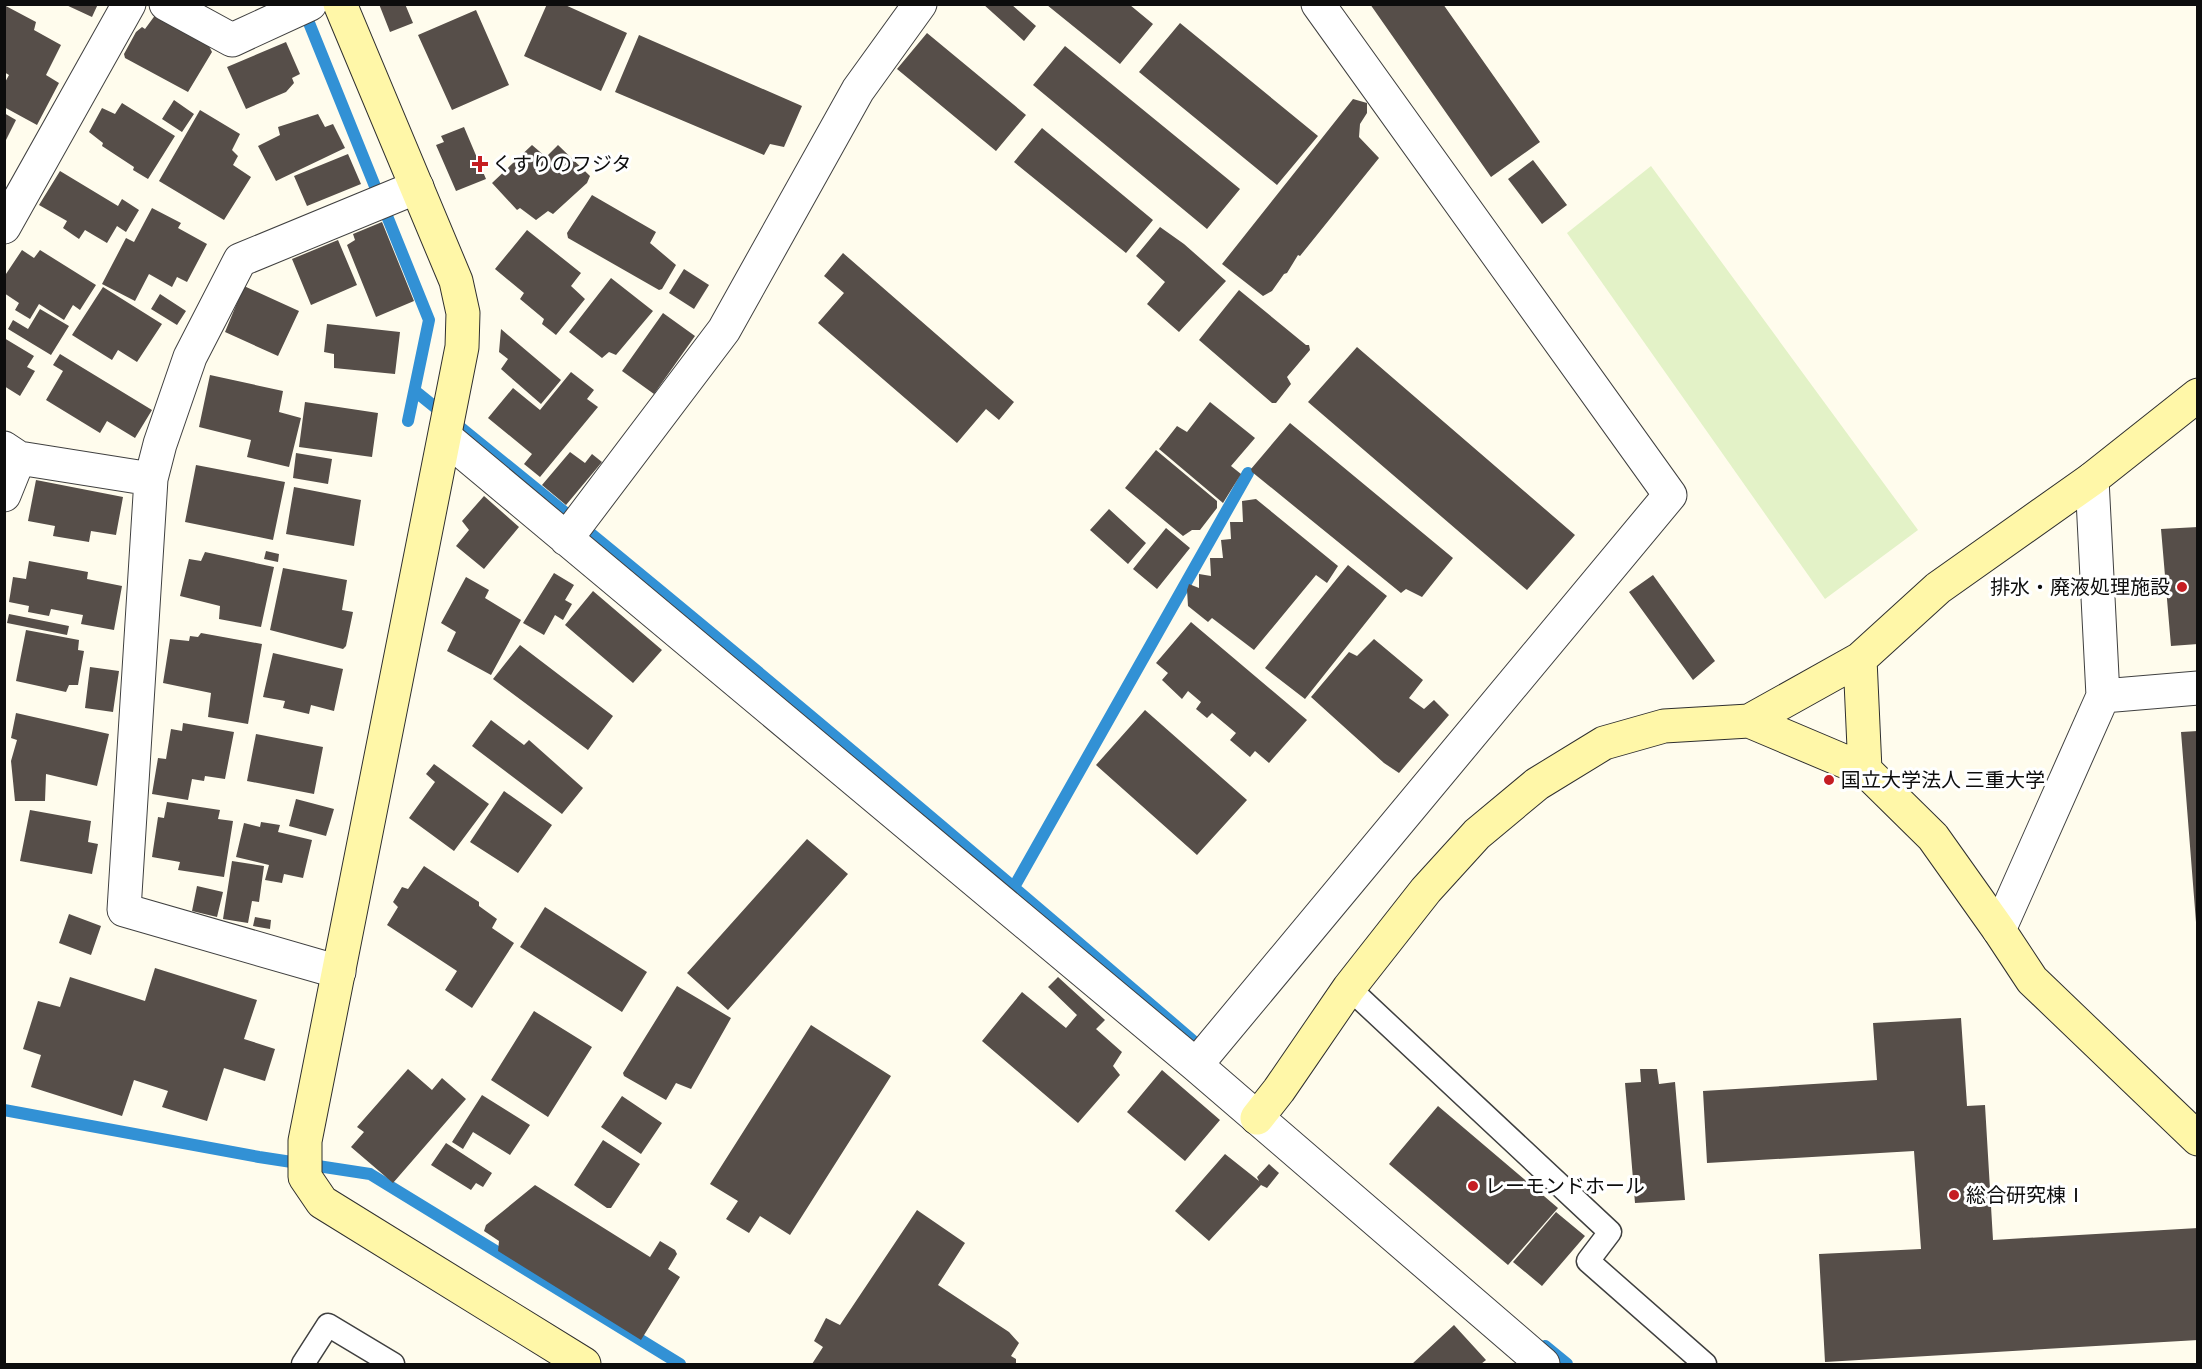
<svg xmlns="http://www.w3.org/2000/svg" width="2202" height="1369" font-family="Bitter,'Noto Sans JP',serif">
<rect width="100%" height="100%" fill="#fffced"/>
<!-- pitch -->
<path fill="#e3f2c7" d="M1651,166L1918,530L1825,599L1567,233Z"/>
<g fill="none" stroke-linecap="round" stroke-linejoin="round">
<!-- stream -->
<path stroke="#3291d5" stroke-width="12" d="M303,8L429,320L408,421
M415,391C683,606 946,828 1206,1052
M1014,887L1248,473
M4,1110L259,1157L370,1174L680,1364
M1545,1346L1567,1364"/>
</g>
<!-- building -->
<path fill="#564e49" d="M64,4H98L92,17Z
M379,4H405L413,23L390,32Z
M547,4H563L627,33L601,91L524,56Z
M983,4H1011L1036,26L1024,41Z
M1370,4H1443L1540,142L1491,177Z
M4,5L36,22L34,30L61,45L46,75L59,83L37,125L4,107V84L9,75L4,72Z
M1047,5H1130L1153,24L1120,64Z
M476,10L509,85L452,110L418,35Z
M156,14L208,44L212,52L188,92L125,58L124,54L136,32L142,27L145,29Z
M1180,23L1318,136L1277,185L1139,72Z
M927,33L1026,115L996,151L897,69Z
M639,35L802,106L784,147L770,144L764,155L615,92Z
M286,42L300,74L292,78L294,83L286,92L246,109L227,67Z
M1065,46L1240,189L1207,229L1033,85Z
M1353,99L1367,103V113L1360,124L1359,137L1379,158L1300,256L1298,255L1287,273L1284,274L1272,291L1263,296L1222,264Z
M174,100L194,114L182,132L162,119Z
M122,103L175,136L148,179L133,170L134,167L102,146L103,143L89,132L102,108L115,114Z
M200,110L240,134L232,150L238,156L233,165L251,177L224,220L159,181Z
M4,113L16,120L4,144Z
M318,114L325,127L333,124L345,148L276,181L258,146L280,135L278,127Z
M464,127L486,179L456,191L436,145L444,142L441,136Z
M1042,128L1153,220L1126,253L1014,162Z
M532,145L546,157L558,145L590,176L587,183L553,214L548,211L536,220L520,208L517,210L492,183Z
M348,154L361,184L307,206L294,176Z
M1533,160L1567,205L1542,224L1508,179Z
M60,171L118,206L122,199L139,210L126,232L117,226L107,243L85,230L79,239L63,228L67,221L39,205Z
M592,195L656,232L650,243L676,265L662,289L659,290L568,238L567,233Z
M152,208L181,223L178,228L207,244L187,282L177,277L172,287L149,274L135,301L102,284L126,238L134,242Z
M382,222L414,301L376,317L347,245L355,240L353,234Z
M1160,227L1184,244L1226,281L1179,332L1147,304L1165,282L1136,256Z
M527,230L581,273L571,286L585,299L556,335L542,324L544,319L520,299L524,293L495,269Z
M338,240L357,285L311,305L292,259Z
M22,250L34,258L40,250L96,285L80,310L73,305L64,320L39,304L30,319L15,310L19,303L4,293V277Z
M843,253L1014,402L999,420L986,409L957,443L818,323L844,293L824,276Z
M684,269L709,285L694,309L669,293Z
M611,278L653,311L616,355L609,352L602,358L569,332Z
M244,286L299,311L278,356L225,332Z
M103,287L162,324L137,362L118,350L112,360L72,335Z
M1239,290L1306,345H1309L1310,350L1287,377L1291,384L1276,403H1272L1199,340Z
M160,294L186,311L177,325L151,309Z
M40,309L69,326L51,355L8,329L13,320L28,329Z
M663,313L695,336L654,394L622,371Z
M327,324L400,332L395,374L334,368V354L324,352Z
M501,329L561,380L541,404L501,369L508,359L499,352Z
M4,338L34,356L27,367L35,371L20,396L4,386Z
M1357,347L1575,535L1527,590L1308,402Z
M60,354L152,410L135,438L107,421L100,433L46,400L63,371L53,365Z
M571,372L594,390L587,399L598,407L540,477L524,464L532,454L488,418L513,388L540,410Z
M210,375L283,391L279,412L301,418L289,467L247,457L251,440L199,427Z
M305,402L378,413L372,457L299,447Z
M1210,402L1255,438L1231,466L1241,474L1223,503L1159,449L1177,426L1187,432Z
M1290,423L1453,558L1422,597L1406,589L1401,593L1252,472L1251,469Z
M1156,450L1217,501V508L1200,530H1192L1183,536L1125,488Z
M570,452L585,463L592,454L602,462L566,505L542,485Z
M296,453L332,459L328,484L293,478Z
M196,465L285,482L273,540L185,522Z
M36,480L123,497L116,535L91,531L89,542L53,536L55,526L28,521Z
M294,487L361,500L354,546L286,534Z
M484,496L519,527L484,569L456,546L469,530L462,521Z
M1256,499L1338,566L1327,583L1316,575L1254,650L1212,618L1208,622L1188,606L1187,590L1189,584L1199,588V574L1211,576L1210,558H1223L1221,540L1231,539L1230,522H1243L1242,501Z
M1109,509L1146,543L1128,564L1090,530Z
M2198,527V644L2171,646L2161,529Z
M1166,528L1190,548L1157,589L1133,569Z
M266,551L279,554L278,562L264,559Z
M205,552L274,567L261,627L219,619L220,606L180,596L189,559L201,561Z
M29,561L88,572L87,579L122,586L114,630L81,624L83,615L51,609L49,616L28,612L29,606L9,602L13,577L26,579Z
M1348,565L1387,596L1305,699L1265,668Z
M283,568L347,580L342,610L353,612L346,646L343,649L270,630Z
M554,573L574,585L565,600L572,604L563,620L555,615L544,635L523,623Z
M1653,575L1715,661L1693,680L1629,592Z
M466,577L489,590L485,598L521,620L491,675L447,651L456,632L441,623Z
M593,591L662,650L633,683L565,625Z
M9,614L69,626L67,635L7,623Z
M1191,622L1307,720L1269,763L1255,751L1250,757L1230,740L1236,733L1212,713L1207,718L1196,709L1201,702L1188,691L1182,699L1162,680L1168,673L1156,663Z
M26,630L79,640L78,650L84,651L78,685H69L66,692L16,681Z
M201,633L262,644L248,724L208,717L211,693L163,683L170,639L189,641L190,636L198,637Z
M1374,639L1423,680L1409,698L1424,709L1434,700L1449,715L1399,773L1384,763L1311,697L1349,652L1357,656Z
M520,645L613,716L588,750L493,679Z
M273,653L343,669L334,711L311,705L309,714L283,708L285,701L263,697Z
M90,667L119,671L113,712L85,708Z
M1145,710L1247,800L1197,855L1096,765Z
M16,713L109,734L97,786L46,774L45,801H15L11,761L17,740L11,738Z
M491,720L524,745L529,740L583,788L562,814L472,746Z
M183,723L234,732L225,779L205,776L204,781L192,779L188,800L152,794L158,758L166,759L171,729L182,731Z
M2198,731V922H2196L2181,732Z
M256,734L323,747L314,794L247,781Z
M434,764L489,804L454,851L409,818L435,782L426,774Z
M504,791L552,825L518,873L470,842Z
M296,799L334,809L326,836L289,826Z
M167,802L220,810L218,819L233,821L224,877L178,870L180,862L152,857L158,817L164,818Z
M30,810L91,821L88,842L98,844L92,874L20,861Z
M261,822L280,825L278,832L312,840L303,878L284,874L282,883L265,880L269,865L236,857L244,823L260,827Z
M807,839L848,874L728,1010L687,973Z
M232,861L264,866L259,902L252,901L248,923L223,919Z
M424,866L479,902V906L497,919L492,928L514,943L472,1008L445,990L457,971L387,925L398,907L393,902L402,887L408,889Z
M197,886L223,892L217,917L192,911Z
M545,907L647,972L622,1012L520,947Z
M69,914L101,926L91,955L59,943Z
M255,917L271,920L270,929L253,926Z
M155,968L257,1000L244,1039L275,1049L265,1081L224,1068L207,1121L162,1107L168,1091L134,1080L122,1116L31,1087L41,1055L23,1049L38,1001L60,1007L70,977L145,1001Z
M1058,977L1105,1020L1096,1029L1122,1052L1113,1066L1120,1075L1078,1123L982,1041L1022,992L1066,1028L1077,1015L1048,987Z
M677,986L731,1018L691,1089L676,1083L666,1100L624,1076L623,1073Z
M534,1011L592,1047L548,1117L491,1080Z
M1961,1018L1967,1106L1985,1105L1993,1240L2198,1228V1340L1825,1362L1819,1254L1921,1249L1914,1151L1707,1163L1703,1091L1877,1080L1873,1023Z
M811,1025L891,1076L790,1235L760,1216L749,1233L726,1219L738,1201L710,1184Z
M408,1069L432,1090L442,1078L466,1099L393,1183L351,1147L364,1132L357,1127Z
M1640,1069H1657L1659,1084L1675,1082L1685,1200L1635,1203L1625,1083L1641,1082Z
M1162,1070L1220,1120L1185,1161L1127,1112Z
M482,1095L530,1125L510,1155L473,1132L463,1149L452,1142Z
M622,1096L662,1123L641,1154L601,1127Z
M1438,1106L1558,1208L1508,1265L1389,1164Z
M603,1140L640,1164L611,1208H607L574,1185Z
M446,1143L492,1173L483,1187L476,1183L471,1190L431,1165Z
M1225,1154L1259,1181L1257,1177L1269,1164L1279,1173L1267,1188L1261,1185L1209,1241L1175,1211Z
M535,1185L650,1257L660,1241L675,1250L677,1254L668,1269L680,1277L641,1340L498,1251L499,1241L484,1231L486,1225Z
M917,1210L965,1243L938,1285L1009,1332L1019,1343L1011,1356L1016,1359V1364H812L823,1347L814,1341L826,1318L840,1325Z
M1556,1212L1585,1236L1542,1286L1513,1262Z
M1454,1325L1486,1360L1481,1364H1412Z"/>
<g fill="none" stroke-linecap="round" stroke-linejoin="round">
<defs>
<path id="lane" d="M1349,988L1610,1232L1588,1261L1705,1364
M303,1364L328,1325L393,1364"/>
<path id="street" d="M166,4L232,40L310,4
M4,227L129,4
M445,437L1196,1065L1543,1364
M4,448L19,458L151,479
M4,495L19,458
M566,539L724,330L858,90L920,4
M2103,696L2198,688
M1999,930L2103,696L2092,479
M339,972L124,910L151,479L160,444L190,357L240,260L417,187
M1196,1065L1670,495L1318,4"/>
<path id="secondary" d="M340,4L456,281L463,313L462,347L305,1141V1177L322,1202L584,1364
M1860,659L1865,770
M1749,721L1865,770L1933,837L1999,930L2032,980L2198,1139
M1257,1118L1279,1090L1349,988L1426,890L1477,834L1537,784L1604,743L1664,726L1749,721L1860,659L1938,588L2092,479L2198,395"/>
</defs>
<!-- lane casing -->
<use href="#lane" stroke="#404040" stroke-width="25"/>
<!-- street casing -->
<use href="#street" stroke="#404040" stroke-width="35"/>
<!-- secondary casing -->
<use href="#secondary" stroke="#2f2f2f" stroke-width="35"/>
<!-- lane -->
<use href="#lane" stroke="#fff" stroke-width="22"/>
<!-- street -->
<use href="#street" stroke="#fff" stroke-width="33"/>
<!-- secondary -->
<use href="#secondary" stroke="#fff7a8" stroke-width="33"/>
</g>
<!-- markers -->
<g fill="#c51d22" stroke="#fff" stroke-width="2">
<path d="M477 155h6v6h6v6h-6v6h-6v-6h-6v-6h6z"/>
<circle cx="2182" cy="587" r="6"/>
<circle cx="1829" cy="780" r="6"/>
<circle cx="1473" cy="1186" r="6"/>
<circle cx="1954" cy="1195" r="6"/>
</g>
<g text-anchor="middle" stroke-width="6" stroke-linejoin="round" paint-order="stroke">
<!-- poi labels -->
<g font-size="20" fill="#0d0d0d" stroke="#fff" text-anchor="start">
<text x="492" y="171">くすりのフジタ</text>
<text x="2170" y="594" text-anchor="end">排水・廃液処理施設</text>
<text x="1841" y="787">国立大学法人 三重大学</text>
<text x="1485" y="1193">レーモンドホール</text>
<text x="1966" y="1202">総合研究棟Ⅰ</text>
</g>
</g>
<!-- border -->
<rect width="2202" height="1369" fill="none" stroke="#0d0d0d" stroke-width="12"/>
</svg>
